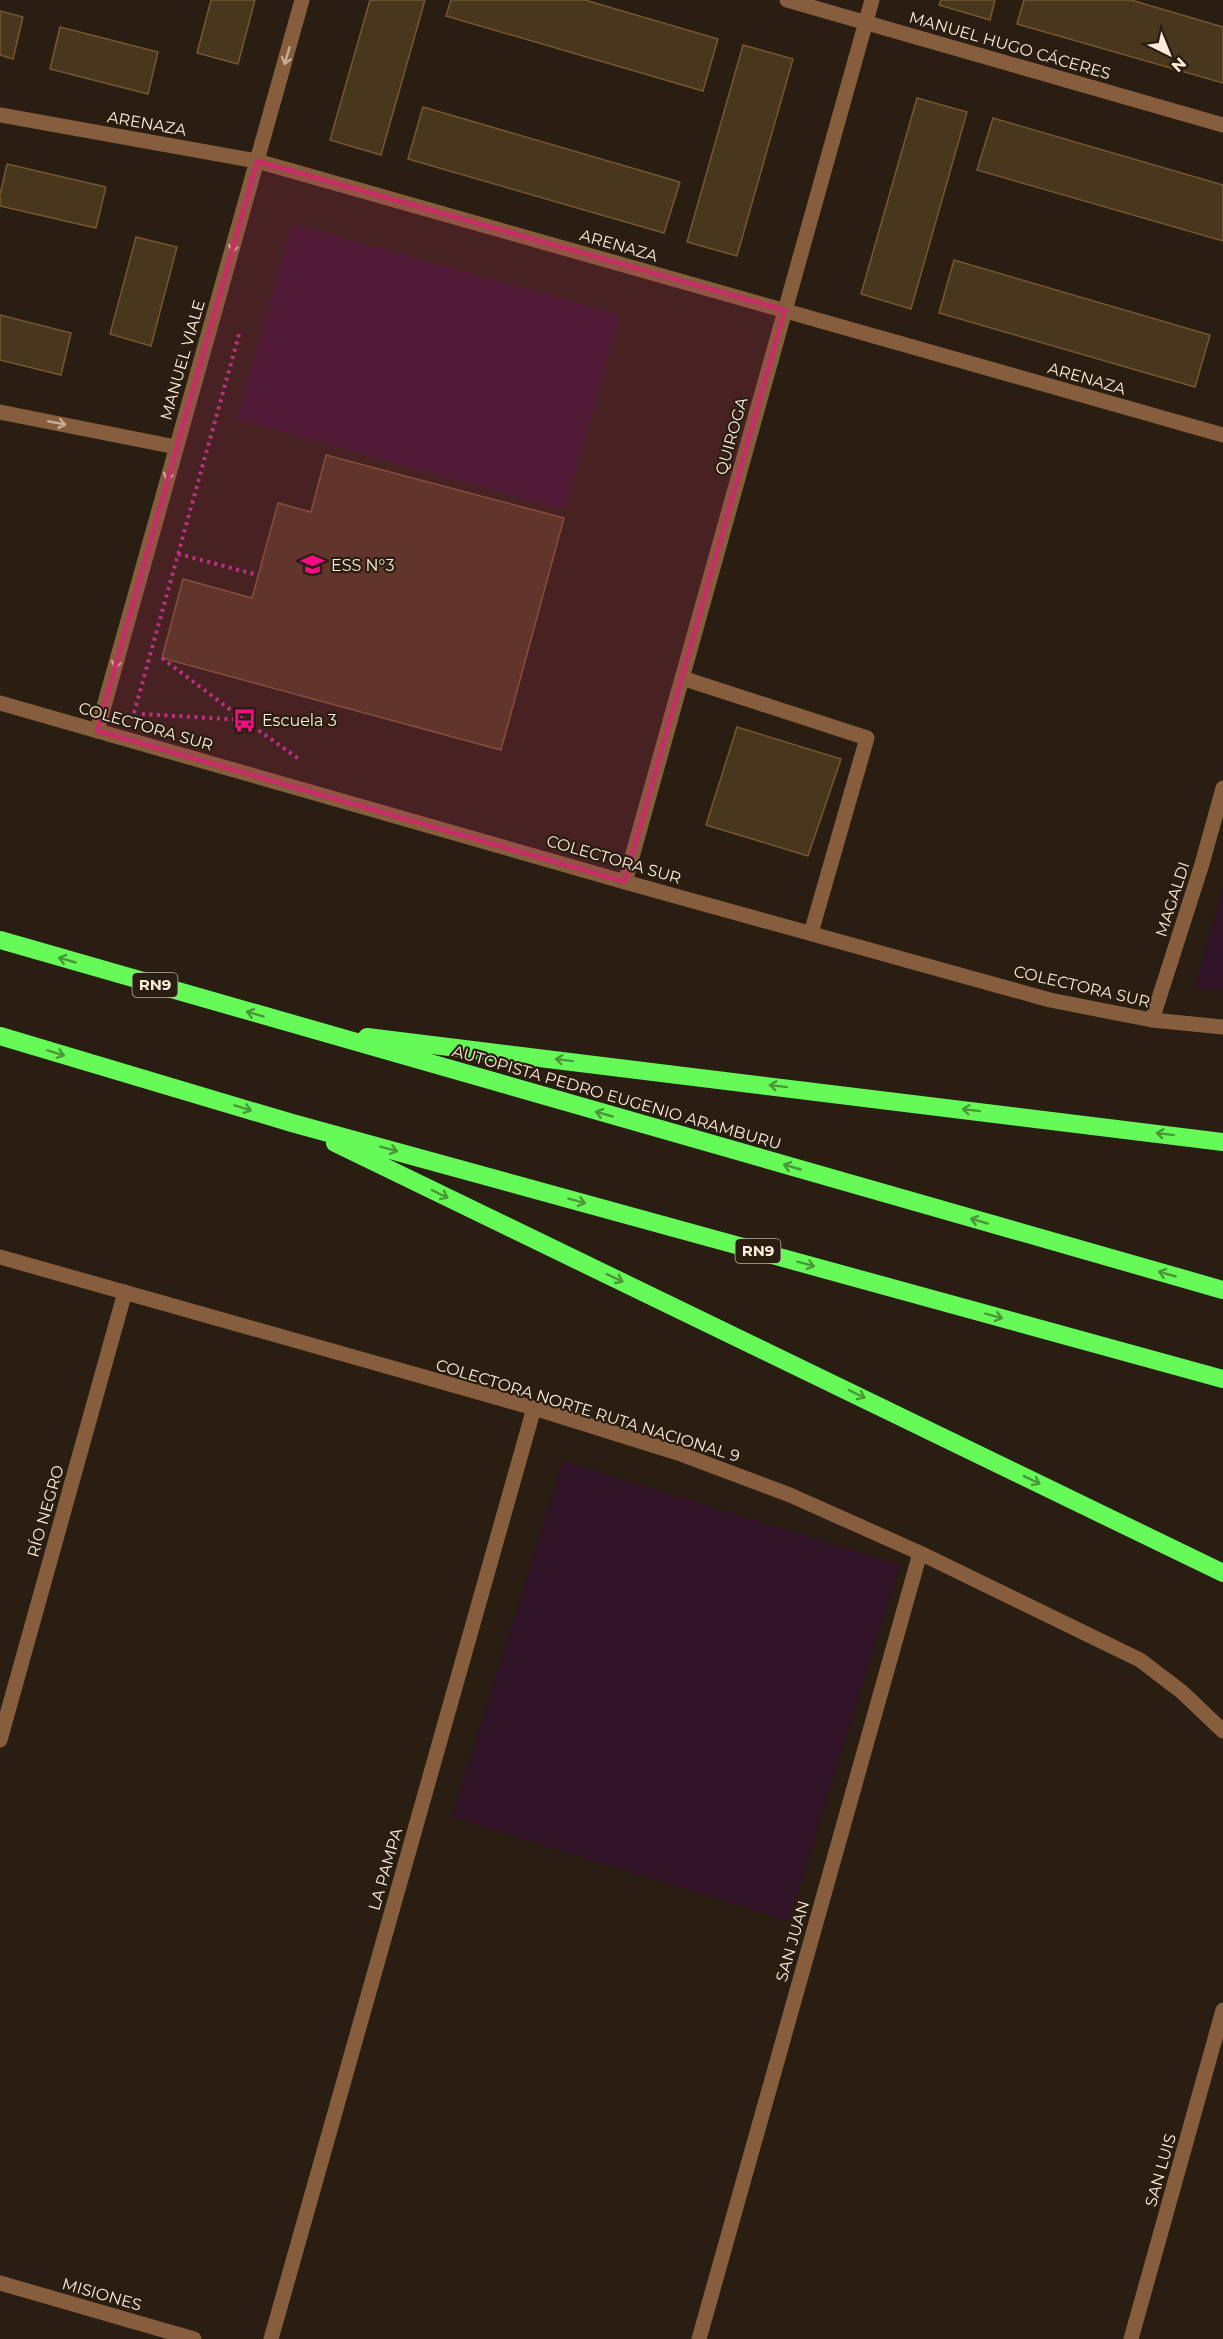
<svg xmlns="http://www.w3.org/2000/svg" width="1223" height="2339" font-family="Montserrat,sans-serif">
<rect width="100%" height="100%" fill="#291e11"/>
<!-- green -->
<path fill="#321428" d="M292,224L620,315L565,510L237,419Z
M1223,887V990L1195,988Z
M563,1461L900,1565L789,1921L452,1817Z"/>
<!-- building -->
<path fill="#49371d" stroke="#745830" stroke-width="1.5" d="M211,0H255L238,64L197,53Z
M370,0H425L381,155L330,140Z
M451,0H585L718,39L703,91L446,16Z
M941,0H995L990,20L939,5Z
M1024,0H1131L1223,27V83L1017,24Z
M0,11L23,17L13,59L0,55Z
M60,27L158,52L148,94L50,69Z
M743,45L793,59L737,256L687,242Z
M917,98L967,112L911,309L861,294Z
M423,107L680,182L664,233L408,159Z
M993,118L1223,185V241L977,170Z
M7,164L106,187L96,228L0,206V195Z
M136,237L177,247L151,346L110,334Z
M954,260L1210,335L1195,387L939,313Z
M0,315L71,333L61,375L0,360Z
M326,455L564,518L501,750L162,658L183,579L252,598L278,503L311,512Z
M737,727L841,759L808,856L706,825Z"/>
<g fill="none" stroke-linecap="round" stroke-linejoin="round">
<!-- path -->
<path stroke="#b8348c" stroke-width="4" stroke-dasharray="3 4.5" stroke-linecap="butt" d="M178,554L258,575
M162,658L244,720
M134,713L240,331
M142,714L244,720L299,759"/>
<!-- minor -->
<path stroke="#865d3d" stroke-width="15" d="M787,0L1223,125
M0,115L257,161L1223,435
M0,412L176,447
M682,678L867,738L811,933
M0,703L625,882L1050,1000L1152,1020L1223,1027
M97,731L302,0
M625,882L872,0
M1152,1020L1202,864L1223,788
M0,1257L534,1408L678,1453L790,1495L920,1553L1140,1660L1182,1692L1223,1731
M0,1740L125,1292
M0,2283L194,2339
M271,2339L534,1408
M699,2339L920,1553
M1131,2339L1223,2010"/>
<!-- highway -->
<path stroke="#66fa58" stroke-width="18" d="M0,940L1223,1290
M0,1036L292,1123L1223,1379
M367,1037L1223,1142
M335,1143L1223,1573"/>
</g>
<!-- one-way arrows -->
<defs><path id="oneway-shaft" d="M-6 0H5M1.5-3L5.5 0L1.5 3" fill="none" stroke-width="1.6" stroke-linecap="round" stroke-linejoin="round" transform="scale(1.5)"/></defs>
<g stroke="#c8ac93">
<use href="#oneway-shaft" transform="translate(287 56) rotate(106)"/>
<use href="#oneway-shaft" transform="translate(234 244) rotate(106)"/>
<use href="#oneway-shaft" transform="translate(57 423) rotate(11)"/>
<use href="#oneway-shaft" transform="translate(169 472) rotate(106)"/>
<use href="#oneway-shaft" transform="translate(117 660) rotate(106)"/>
</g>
<g stroke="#4b9738">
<use href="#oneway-shaft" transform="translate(67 960) rotate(-164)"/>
<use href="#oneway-shaft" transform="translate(255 1014) rotate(-164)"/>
<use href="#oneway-shaft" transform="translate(56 1053) rotate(17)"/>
<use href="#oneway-shaft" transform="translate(564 1060) rotate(-173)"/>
<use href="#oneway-shaft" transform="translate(778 1086) rotate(-173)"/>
<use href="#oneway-shaft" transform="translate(243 1108) rotate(17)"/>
<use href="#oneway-shaft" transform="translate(971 1110) rotate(-173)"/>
<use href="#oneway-shaft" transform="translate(604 1114) rotate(-164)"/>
<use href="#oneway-shaft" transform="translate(1165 1134) rotate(-173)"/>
<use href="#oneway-shaft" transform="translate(389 1149) rotate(15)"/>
<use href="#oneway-shaft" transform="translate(792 1167) rotate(-164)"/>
<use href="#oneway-shaft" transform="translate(440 1194) rotate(26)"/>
<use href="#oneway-shaft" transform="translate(577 1201) rotate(15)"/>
<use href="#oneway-shaft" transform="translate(979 1221) rotate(-164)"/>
<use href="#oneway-shaft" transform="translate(806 1264) rotate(15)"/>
<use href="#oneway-shaft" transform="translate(1167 1274) rotate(-164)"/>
<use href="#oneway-shaft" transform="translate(615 1278) rotate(26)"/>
<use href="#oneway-shaft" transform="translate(994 1316) rotate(15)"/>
<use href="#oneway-shaft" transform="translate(857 1394) rotate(26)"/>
<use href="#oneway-shaft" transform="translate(1032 1480) rotate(26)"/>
</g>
<!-- marked area -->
<path fill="#c82d68" fill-opacity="0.2" stroke="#c82d68" stroke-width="4.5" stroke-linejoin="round" d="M257,161L785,310L625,882L97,731Z"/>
<!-- icons -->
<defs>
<symbol id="school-bare" viewBox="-9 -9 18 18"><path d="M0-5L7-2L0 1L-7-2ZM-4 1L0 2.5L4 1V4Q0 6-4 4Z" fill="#f80b84" stroke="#291e11" stroke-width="2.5" paint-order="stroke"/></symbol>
<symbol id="bus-bare" viewBox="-9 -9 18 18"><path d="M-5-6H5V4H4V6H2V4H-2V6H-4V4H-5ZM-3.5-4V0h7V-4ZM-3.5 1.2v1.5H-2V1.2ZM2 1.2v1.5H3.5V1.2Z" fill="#f80b84" stroke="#291e11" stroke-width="2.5" paint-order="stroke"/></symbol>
</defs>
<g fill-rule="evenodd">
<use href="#school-bare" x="296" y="548" width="33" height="33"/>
<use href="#bus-bare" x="228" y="704" width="33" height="33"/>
</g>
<g text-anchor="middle" stroke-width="4.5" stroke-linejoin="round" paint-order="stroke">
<!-- shield labels -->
<g fill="#291e11" stroke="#beae9e" stroke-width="1.5">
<rect x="132.5" y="973" width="45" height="24" rx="4.5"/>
<rect x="735.5" y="1239" width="45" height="24" rx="4.5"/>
</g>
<g font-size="15" font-weight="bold" fill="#feecda">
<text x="155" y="990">RN9</text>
<text x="758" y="1256">RN9</text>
</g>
<!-- street labels -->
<g font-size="16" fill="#feecda" stroke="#291e11">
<text transform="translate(1010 45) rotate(16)" y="6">MANUEL HUGO CÁCERES</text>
<text transform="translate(147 123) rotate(10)" y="6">ARENAZA</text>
<text transform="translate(619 245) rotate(16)" y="6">ARENAZA</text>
<text transform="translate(182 360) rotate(-74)" y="6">MANUEL VIALE</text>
<text transform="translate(1087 378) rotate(16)" y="6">ARENAZA</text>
<text transform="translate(731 436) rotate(-74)" y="6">QUIROGA</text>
<text transform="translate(146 726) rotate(16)" y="6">COLECTORA SUR</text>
<text transform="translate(614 859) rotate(16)" y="6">COLECTORA SUR</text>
<text transform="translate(1172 899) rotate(-72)" y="6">MAGALDI</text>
<text transform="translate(1082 986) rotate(13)" y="6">COLECTORA SUR</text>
<text transform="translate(617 1097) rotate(16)" y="6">AUTOPISTA PEDRO EUGENIO ARAMBURU</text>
<text transform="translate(588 1410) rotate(17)" y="6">COLECTORA NORTE RUTA NACIONAL 9</text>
<text transform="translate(45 1511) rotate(-74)" y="6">RÍO NEGRO</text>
<text transform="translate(385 1869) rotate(-74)" y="6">LA PAMPA</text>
<text transform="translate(792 1941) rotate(-74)" y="6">SAN JUAN</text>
<text transform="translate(1160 2170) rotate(-74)" y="6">SAN LUIS</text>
<text transform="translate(102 2294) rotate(16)" y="6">MISIONES</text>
</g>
<!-- poi labels -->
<g font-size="16" fill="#feecda" stroke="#291e11" text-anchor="start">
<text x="331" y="571">ESS N°3</text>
<text x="262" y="726">Escuela 3</text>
</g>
</g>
<!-- north arrow -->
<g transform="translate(1169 54) rotate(137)" stroke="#291e11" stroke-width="4.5" paint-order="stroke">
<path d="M0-4.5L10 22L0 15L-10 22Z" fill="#feecda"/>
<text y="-9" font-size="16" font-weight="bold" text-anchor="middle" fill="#feecda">N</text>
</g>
</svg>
